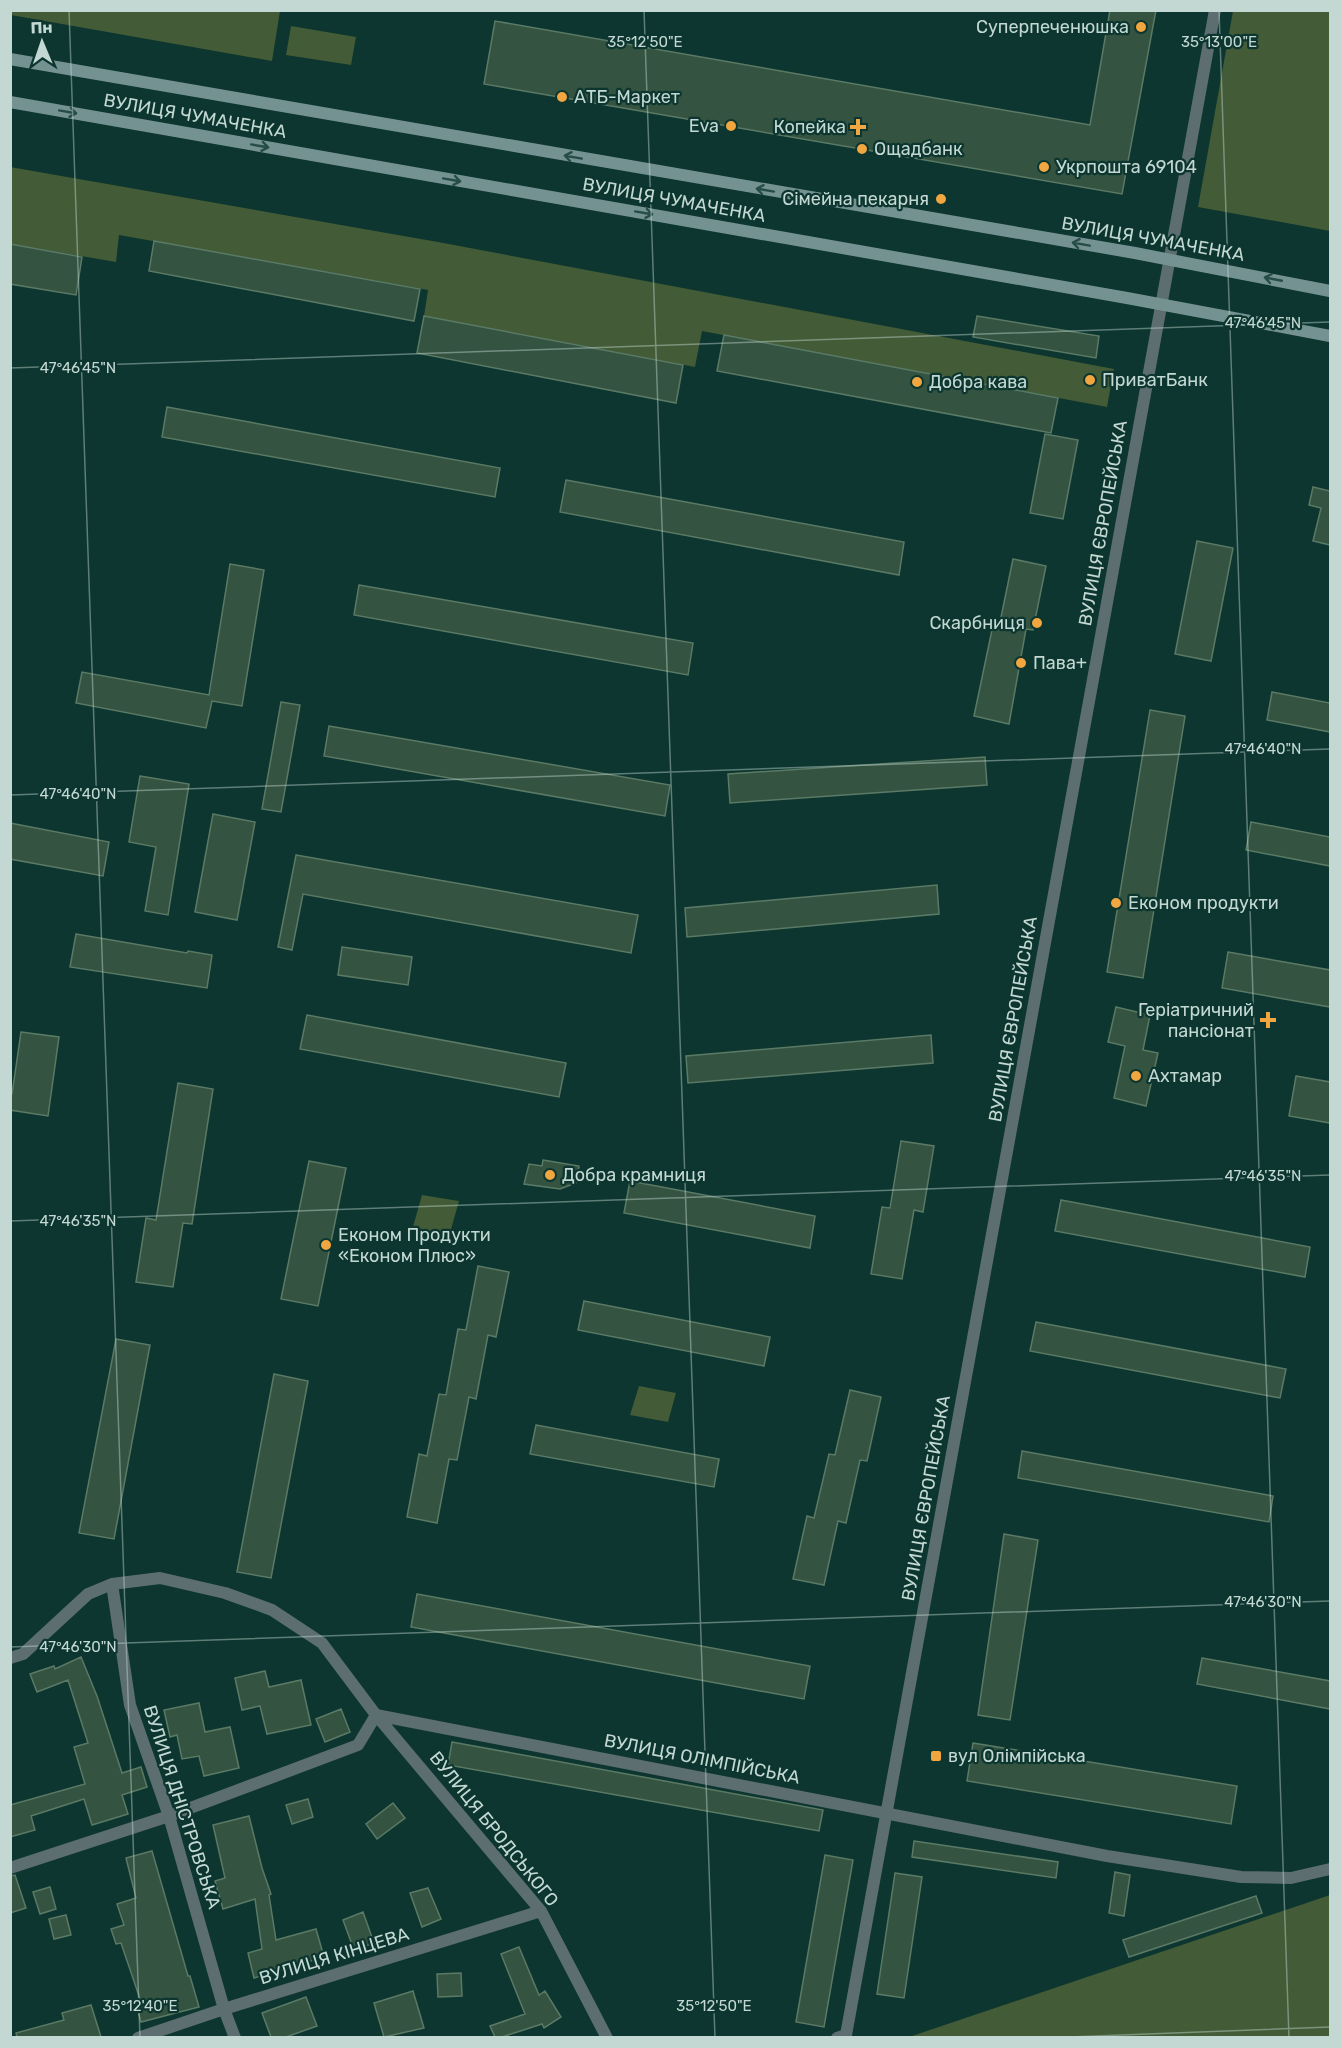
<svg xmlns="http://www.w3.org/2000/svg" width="1341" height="2048" font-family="Rubik,sans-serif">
<rect width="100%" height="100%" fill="#0c362f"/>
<!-- green -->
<path fill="#435b36" d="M10,11L11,10L280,11L272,61L11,15Z
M1233,11H1330V231L1198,207Z
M291,26L356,37L351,65L286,55Z
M10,167L438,242L1114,369L1107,407L702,331L695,367L424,316L428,290L119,235L116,262L11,244Z
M422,1195L459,1201L448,1240L412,1230Z
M639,1386L676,1393L668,1422L630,1415Z
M1330,1895V2037H909Z"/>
<!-- building -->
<path fill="#345340" stroke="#5b7a66" stroke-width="1.5" d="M1110,10H1156L1122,194L484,84L495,21L1090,125Z
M154,241L420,289L414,321L149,271Z
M10,244L82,257L76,295L10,284Z
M424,316L683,365L676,403L417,353Z
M977,316L1099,336L1096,358L973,337Z
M724,335L1058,398L1051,433L717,371Z
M167,407L500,468L495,497L162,437Z
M1045,434L1078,440L1063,519L1030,513Z
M566,480L904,542L899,575L560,512Z
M1313,487L1330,491V545L1313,541L1321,508L1309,505Z
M1197,541L1233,548L1211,661L1175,654Z
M1013,559L1046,566L1033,630L1026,629L1009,724L974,716L993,625L999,627Z
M230,564L264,570L242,706L212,701L206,728L76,703L82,672L209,695Z
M359,585L693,643L688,675L354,615Z
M1272,692L1330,703V732L1267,720Z
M281,702L300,705L281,812L262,809Z
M1150,710L1185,716L1143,978L1107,972Z
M329,726L670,785L665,816L324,756Z
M985,757L987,785L730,803L728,774Z
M140,776L189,784L168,915L145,911L156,847L129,842Z
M213,814L255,822L237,920L195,912Z
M1251,822L1330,837V866L1246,850Z
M10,823L109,842L103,876L10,859Z
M296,855L638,915L631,953L303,894L292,950L278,947Z
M937,885L939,914L687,937L685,908Z
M76,934L187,953L188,951L212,955L207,988L70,967Z
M342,947L412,957L408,985L338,975Z
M1228,952L1330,970V1007L1222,988Z
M1116,1007L1150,1015L1143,1050L1158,1053L1146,1106L1114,1098L1125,1046L1108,1042Z
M307,1015L566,1063L559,1097L300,1049Z
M21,1032L59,1037L48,1116L10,1110V1094H12Z
M931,1035L933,1063L688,1083L686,1056Z
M1296,1076L1330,1082V1123L1289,1116Z
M178,1083L213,1089L192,1224L183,1223L173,1287L136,1282L146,1218L156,1220Z
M901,1141L934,1146L923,1212L914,1210L902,1279L871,1274L882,1207L890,1208Z
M543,1160L579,1166L576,1183L560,1189L524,1184L529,1164L542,1166Z
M309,1161L346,1168L318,1306L281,1299Z
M630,1181L815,1216L810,1248L624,1213Z
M1061,1200L1310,1247L1305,1277L1055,1231Z
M478,1266L509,1272L496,1337L488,1335L476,1399L469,1397L457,1460L449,1459L437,1523L407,1517L419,1454L427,1456L439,1394L446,1395L458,1329L466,1330Z
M584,1301L770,1337L764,1366L578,1330Z
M1036,1322L1286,1369L1280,1398L1030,1351Z
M116,1339L150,1345L114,1539L79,1533Z
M274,1374L308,1381L271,1578L237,1572Z
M850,1390L881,1397L867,1461L860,1460L846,1523L838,1521L824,1585L793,1579L807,1516L814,1518L829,1454L835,1455Z
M536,1425L719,1459L714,1487L530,1454Z
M1022,1451L1273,1496L1269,1522L1018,1478Z
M1004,1534L1038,1540L1010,1720L978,1715Z
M417,1594L810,1666L804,1699L411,1627Z
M81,1657L97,1696L122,1773L141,1767L147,1787L122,1795L128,1814L92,1825L84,1799L31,1816L35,1830L10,1837V1805L85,1784L74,1747L88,1743L68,1680L37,1692L30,1674L54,1666L55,1669Z
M1202,1658L1330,1681V1709L1197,1684Z
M265,1671L269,1687L301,1680L311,1725L267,1734L260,1706L242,1710L235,1678Z
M199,1703L205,1732L230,1727L239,1768L204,1776L199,1756L182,1759L177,1735L170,1737L164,1710Z
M341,1709L350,1732L325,1742L316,1719Z
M452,1742L823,1810L819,1831L448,1765Z
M973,1743L1237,1786L1231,1824L967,1781Z
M308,1799L313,1817L292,1824L286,1805Z
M393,1803L405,1818L377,1839L366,1824Z
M249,1816L262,1868L271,1894L269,1895L276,1940L316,1929L324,1957L254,1978L248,1953L262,1949L255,1899L223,1909L215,1881L225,1878L213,1825Z
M914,1841L1058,1862L1056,1878L912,1857Z
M152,1851L188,1976H190L199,2007L141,2022L135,2000L140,1999L121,1943L116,1944L111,1929L124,1925L117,1904L136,1898L126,1858Z
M825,1855L853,1860L824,2027L796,2022Z
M1115,1872L1130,1875L1124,1916L1109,1913Z
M895,1873L922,1877L904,1998L877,1994Z
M15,1875L26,1908L10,1913V1876Z
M50,1887L56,1909L40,1914L33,1892Z
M428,1888L441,1919L422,1927L410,1893Z
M1256,1896L1262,1913L1129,1957L1123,1940Z
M363,1912L374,1943L354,1950L343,1920Z
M66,1915L71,1935L54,1939L49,1919Z
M519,1947L539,1995L545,1991L561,2017L544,2028L542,2024L502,2037H495L490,2026L525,2014L501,1954Z
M461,1973L462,1996L438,1997L437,1974Z
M413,1991L424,2028L384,2037L374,2003Z
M306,1997L317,2026L286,2037H271L262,2013Z
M91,2005L101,2037H17L16,2033L64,2020L62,2013Z"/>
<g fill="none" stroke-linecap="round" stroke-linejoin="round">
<!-- street -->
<path stroke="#5c6e6f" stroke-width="12" d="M112,1584L130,1705L169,1816L224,2009L235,2038
M10,1658L23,1654L88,1594L112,1584L160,1578L225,1593L272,1610L322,1643L376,1715L541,1911L607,2038
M376,1715L1107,1856L1241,1877L1291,1878L1330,1869
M10,1868L169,1816L358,1745L376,1715
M138,2038L224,2009L541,1911
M837,2038L846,2035L1215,10"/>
<!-- secondary -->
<path stroke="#759293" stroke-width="12" d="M10,59L1135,253L1330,291
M10,102L1127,298L1330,336"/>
</g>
<!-- one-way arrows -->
<defs><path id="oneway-shaft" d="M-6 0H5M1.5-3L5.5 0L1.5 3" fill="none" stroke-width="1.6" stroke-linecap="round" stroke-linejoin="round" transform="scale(1.5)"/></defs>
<g stroke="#264d48">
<use href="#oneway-shaft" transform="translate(68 112) rotate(10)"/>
<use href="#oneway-shaft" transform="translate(260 146) rotate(10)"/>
<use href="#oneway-shaft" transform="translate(573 157) rotate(-170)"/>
<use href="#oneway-shaft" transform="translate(452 180) rotate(10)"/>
<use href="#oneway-shaft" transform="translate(765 190) rotate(-170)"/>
<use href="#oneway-shaft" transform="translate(644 213) rotate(10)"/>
<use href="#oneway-shaft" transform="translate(1081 244) rotate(-170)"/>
<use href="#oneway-shaft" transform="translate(1273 279) rotate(-169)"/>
</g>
<!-- ticks -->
<path fill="none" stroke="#c3d8d2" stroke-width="1.5" stroke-opacity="0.45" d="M69,10L140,2038M644,10L715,2038M1219,10L1289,2038M10,368L1330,322M10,795L1330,749M10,1221L1330,1175M10,1647L1330,1601M1043,2038L1330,2027"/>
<!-- markers -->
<g fill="#f1a640" stroke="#0c362f" stroke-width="2">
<circle cx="1141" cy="27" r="6"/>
<circle cx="562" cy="97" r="6"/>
<circle cx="731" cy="126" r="6"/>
<path d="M855 118h6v6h6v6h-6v6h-6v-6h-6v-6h6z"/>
<circle cx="862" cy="149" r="6"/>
<circle cx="1044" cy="167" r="6"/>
<circle cx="941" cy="199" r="6"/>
<circle cx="1090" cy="380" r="6"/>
<circle cx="917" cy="382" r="6"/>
<circle cx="1037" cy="623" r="6"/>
<circle cx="1021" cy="663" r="6"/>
<circle cx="1116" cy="903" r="6"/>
<path d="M1265 1011h6v6h6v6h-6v6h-6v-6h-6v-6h6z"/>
<circle cx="1136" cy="1076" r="6"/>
<circle cx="550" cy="1175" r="6"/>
<circle cx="326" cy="1245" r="6"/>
<rect x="930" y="1750" width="12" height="12" rx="3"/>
</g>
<g text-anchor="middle" stroke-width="4.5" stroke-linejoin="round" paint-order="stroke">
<!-- poi labels -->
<g font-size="18" fill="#c3d8d2" stroke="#0c362f" text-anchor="start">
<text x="1129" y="33" text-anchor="end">Суперпеченюшка</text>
<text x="574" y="103">АТБ-Маркет</text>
<text x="719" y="132" text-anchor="end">Eva</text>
<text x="846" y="133" text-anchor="end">Копейка</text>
<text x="874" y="155">Ощадбанк</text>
<text x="1056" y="173">Укрпошта 69104</text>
<text x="929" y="205" text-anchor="end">Сімейна пекарня</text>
<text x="1102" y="386">ПриватБанк</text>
<text x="929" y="388">Добра кава</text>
<text x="1025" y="629" text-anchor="end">Скарбниця</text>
<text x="1033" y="669">Пава+</text>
<text x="1128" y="909">Економ продукти</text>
<text x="1254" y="1016" text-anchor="end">Геріатричний<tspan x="1254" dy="21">пансіонат</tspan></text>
<text x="1148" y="1082">Ахтамар</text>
<text x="562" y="1181">Добра крамниця</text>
<text x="338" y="1241">Економ Продукти<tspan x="338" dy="21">«Економ Плюс»</tspan></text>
<text x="948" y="1762">вул Олімпійська</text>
</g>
<!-- street labels -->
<g font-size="18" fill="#c3d8d2" stroke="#0c362f">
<text transform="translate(195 116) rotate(10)" y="6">ВУЛИЦЯ ЧУМАЧЕНКА</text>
<text transform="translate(674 200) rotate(10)" y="6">ВУЛИЦЯ ЧУМАЧЕНКА</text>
<text transform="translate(1153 239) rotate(10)" y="6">ВУЛИЦЯ ЧУМАЧЕНКА</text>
<text transform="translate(1103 523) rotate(-80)" y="6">ВУЛИЦЯ ЄВРОПЕЙСЬКА</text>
<text transform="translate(1013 1019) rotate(-80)" y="6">ВУЛИЦЯ ЄВРОПЕЙСЬКА</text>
<text transform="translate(926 1498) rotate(-80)" y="6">ВУЛИЦЯ ЄВРОПЕЙСЬКА</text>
<text transform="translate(702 1759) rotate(11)" y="6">ВУЛИЦЯ ОЛІМПІЙСЬКА</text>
<text transform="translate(182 1807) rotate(72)" y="6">ВУЛИЦЯ ДНІСТРОВСЬКА</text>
<text transform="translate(494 1829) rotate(51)" y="6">ВУЛИЦЯ БРОДСЬКОГО</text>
<text transform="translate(334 1956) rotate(-17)" y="6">ВУЛИЦЯ КІНЦЕВА</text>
</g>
</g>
<g font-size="15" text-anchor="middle" fill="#c3d8d2" stroke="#0c362f" stroke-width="4.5" stroke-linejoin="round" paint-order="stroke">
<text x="645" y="47">35°12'50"E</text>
<text x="1219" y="47">35°13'00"E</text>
<text x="1263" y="328">47°46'45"N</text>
<text x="78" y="373">47°46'45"N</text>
<text x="1263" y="754">47°46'40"N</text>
<text x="78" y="799">47°46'40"N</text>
<text x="1263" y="1181">47°46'35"N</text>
<text x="78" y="1226">47°46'35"N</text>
<text x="1263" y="1607">47°46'30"N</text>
<text x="78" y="1652">47°46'30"N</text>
<text x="140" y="2011">35°12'40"E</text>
<text x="714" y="2011">35°12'50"E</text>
</g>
<!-- border -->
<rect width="1341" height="2048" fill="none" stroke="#c3d8d2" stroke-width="24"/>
<!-- north arrow -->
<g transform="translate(42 42) rotate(358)" stroke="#0c362f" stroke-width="4.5" paint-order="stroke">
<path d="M0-4.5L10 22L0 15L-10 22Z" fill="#c3d8d2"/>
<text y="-9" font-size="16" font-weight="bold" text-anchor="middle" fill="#c3d8d2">Пн</text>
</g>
</svg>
